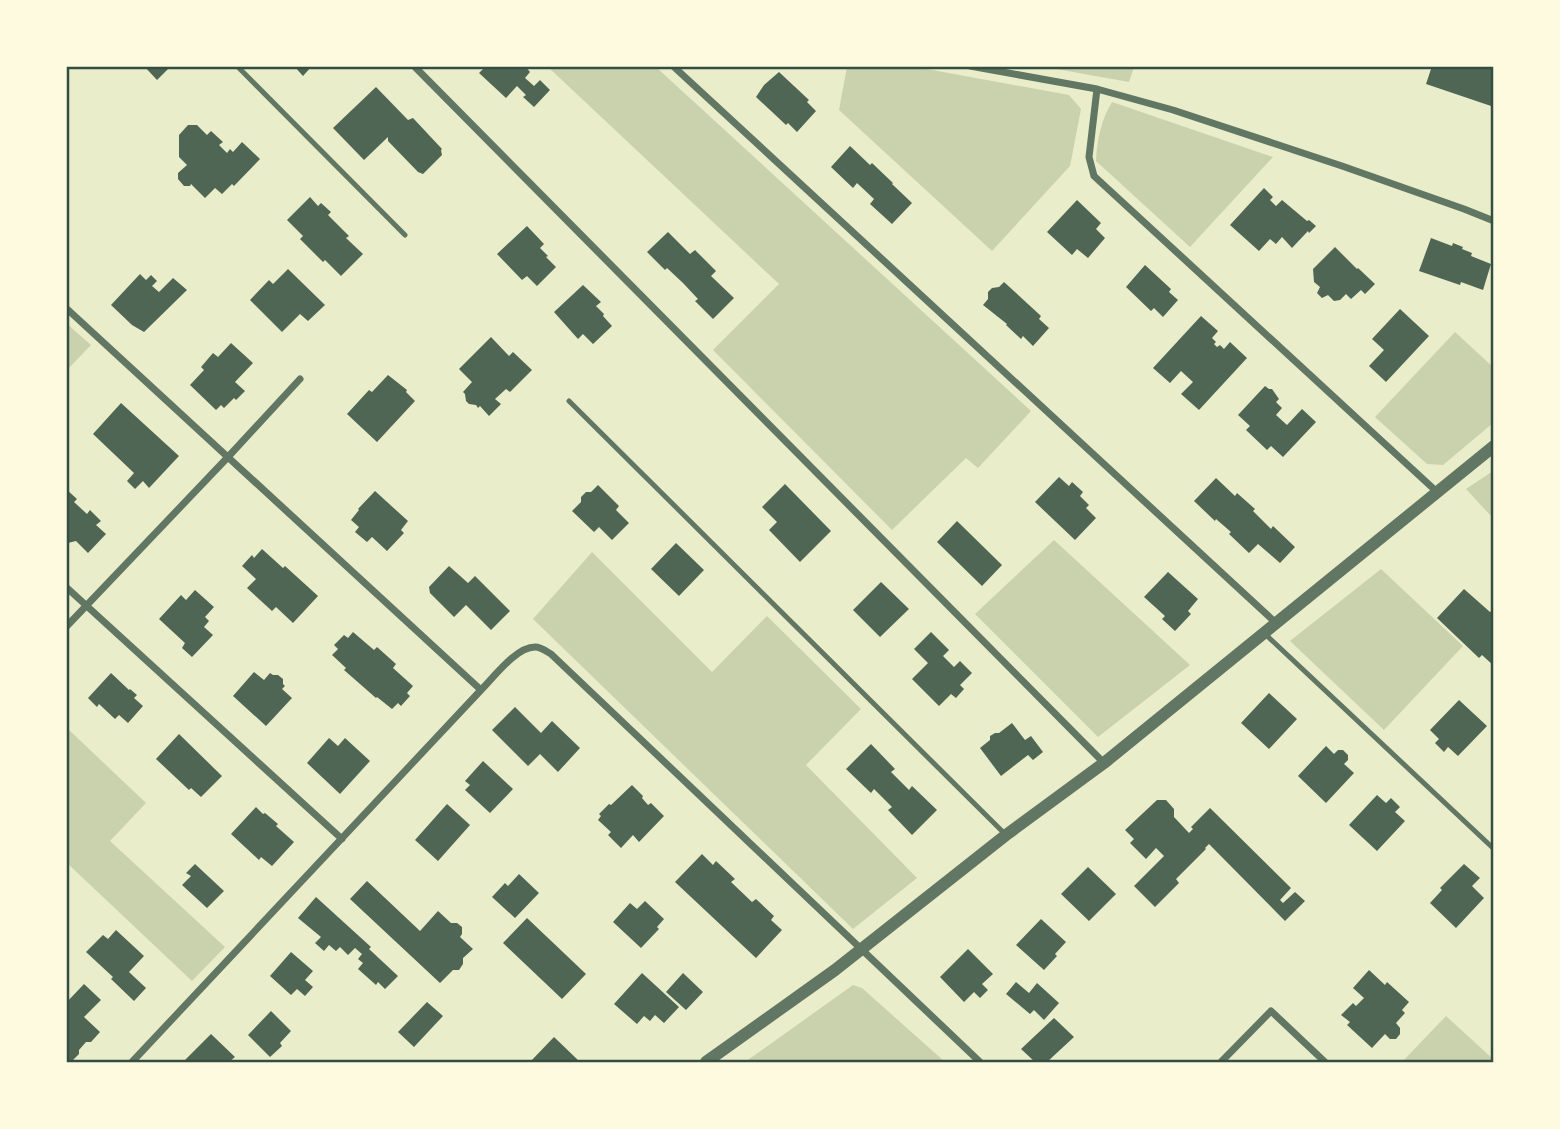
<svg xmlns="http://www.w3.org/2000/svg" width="1560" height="1129" font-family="'Archivo Narrow',sans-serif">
<rect width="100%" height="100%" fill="#e9edc9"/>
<!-- green -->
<path fill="#cad2ad" d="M548,67H656L1031,411L978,468L966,458L892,530L713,350L779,284Z
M847,67H916L1069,95L1081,109L1070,166L992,251L839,110Z
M1045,67L1134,66V67L1129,82Z
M1112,102L1273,157L1190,247L1096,161C1097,140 1101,120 1112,102Z
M66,323L91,345L67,370H66Z
M1455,332L1493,367V423L1443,465L1427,464L1375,417Z
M1493,471V514L1491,516L1466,489Z
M1054,540L1190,665L1098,737L975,614Z
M592,552L712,672L767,616L861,709L806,765L917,878L853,929L533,619Z
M1381,569L1463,646L1384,730L1290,641Z
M67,728L146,803L110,841L225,947L192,981L67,863Z
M853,985L862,988L945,1062H745Z
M1446,1016L1493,1059V1062H1402Z"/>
<!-- building -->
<path fill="#4f6655" d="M144,66H171L157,80Z
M294,66H312L303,76Z
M486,66H525L530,72L525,78L534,86L540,80L550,90L534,107L523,97L526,95L517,86L506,98L479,73Z
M1432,66H1494V107L1426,84Z
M779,72L809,100L807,102L816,111L797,132L788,123L786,125L756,97L764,85Z
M376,87L408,120L413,118L442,149L441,150L442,155L423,174L418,172L388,141V137L364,160L333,128Z
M188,125H197L207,135L211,131L223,142L219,145L227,153L230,149L233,152L242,142L260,159L234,186L232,184L222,194L215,188L205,198L191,184L190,186H184L178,179V173L187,165L179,157V135Z
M850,146L870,165L872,163L893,183L892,184L912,203L892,224L870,204L874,199L857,183L853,188L831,167Z
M1264,188L1273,197L1270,200L1276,206L1282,200L1307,221L1309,220L1316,226L1309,233L1308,231L1292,248L1282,237L1276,244L1270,239L1259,251L1230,225Z
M310,197L318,206L321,203L331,212L328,215L349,236L346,238L363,254L341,276L325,260L323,262L300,239L303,236L287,220Z
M1077,200L1101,223L1096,229L1105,238L1088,258L1077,249L1072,255L1047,232Z
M527,226L544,244L540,248L548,256L546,257L556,267L537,286L527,276L522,280L497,254Z
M668,232L690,254L695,250L716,271L711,276L734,298L713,319L695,301L698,299L683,283L667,268L665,270L647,252Z
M1431,238L1452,246L1453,243L1463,247L1462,249L1472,253L1471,256L1491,264L1483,290L1461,282L1460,285L1419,271Z
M1335,247L1357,269L1358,268L1375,284L1365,294L1361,290L1351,299L1346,294L1340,300L1334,301L1328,295L1322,298L1317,293L1320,287L1314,282L1313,269Z
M1145,265L1171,289L1169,292L1178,300L1163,317L1154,308L1151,311L1126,287Z
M288,269L325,305L308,321L300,314L282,332L250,300L269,280L273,284Z
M140,274L146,280L151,275L157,281L152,286L159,292L173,278L187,290L144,332L132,325L111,305Z
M1004,282L1041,316L1039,319L1049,328L1033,346L1023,336L1021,339L1006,325L1007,324L983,305L988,299V292L992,288L999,287Z
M583,285L601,302L596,306L604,314L603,316L612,326L593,344L583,334L578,339L554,312Z
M1400,309L1429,336L1386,382L1369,366L1384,350L1372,339Z
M1201,316L1218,331L1212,338L1216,342L1214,344L1217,347L1220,345L1224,349L1230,342L1247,358L1199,410L1181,394L1193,382L1181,371L1170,383L1153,368Z
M491,337L509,356L513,352L532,370L510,392L506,389L495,399L501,404L489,416L480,406L478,408L476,405L469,404L466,401L465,394L463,392L472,382L459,369Z
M231,343L253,363L235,382L245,391L236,400L234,398L224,408L221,405L216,410L190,385L204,370L201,367L213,353L218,357Z
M388,375L407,390L406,392L415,401L377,442L347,414L369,390L372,392Z
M1265,386L1269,389H1272L1279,399L1276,402L1282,408L1276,415L1287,425L1302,409L1316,422L1283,457L1271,446L1267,450L1246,430L1250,426L1238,415Z
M121,403L179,456L149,488L143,481L135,489L127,481L134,473L93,434Z
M1059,477L1069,486L1072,482L1083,492L1080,496L1089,505L1086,508L1096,518L1075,540L1035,502Z
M1216,478L1235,496L1237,493L1255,509L1253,511L1271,529L1273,526L1295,547L1280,563L1258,544L1249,553L1229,534L1231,532L1216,519L1215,521L1194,501Z
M785,484L831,531L800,562L769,530L777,522L762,507Z
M598,485L619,506L616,510L629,523L612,540L599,527L594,532L572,511L581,502V497L586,492H591Z
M66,489L77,499L74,502L87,514L90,510L101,521L96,525L106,534L88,553L76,541L68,543L66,541Z
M375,491L408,521L401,530L404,533L387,551L372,537L367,542L355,532L359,527L351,520L359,510L358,509Z
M957,521L1002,565L982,586L937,542Z
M676,543L704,570L679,596L651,569Z
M262,549L283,568L285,566L318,596L293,623L276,607L272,611L247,588L256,579L242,566L252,555L254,558Z
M449,566L468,583L475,576L510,611L491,630L466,605L454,617L430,593L429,587Z
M1168,572L1198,599L1188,611L1191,614L1175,631L1162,619L1165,616L1144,597Z
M881,582L909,609L880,637L853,610Z
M1464,589L1490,612L1494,609V666L1482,655L1479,658L1437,618Z
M195,590L214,607L205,617L209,621L204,627L213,635L192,657L182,648L185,643L159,619L181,595L186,600Z
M353,632L374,650L377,647L396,664L393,668L413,686L407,693L410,696L401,706L398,703L392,709L377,697L376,698L344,670L346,668L332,655L338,649L334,645L344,635L348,638Z
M931,632L949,650L943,656L954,667L960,661L972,673L960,685L964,689L956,698L951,694L939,706L912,679L928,663L914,649Z
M254,672L264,680L270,673L273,675H278L283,679V684L285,686L282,689L292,698L266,726L233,696Z
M111,673L129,690L130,689L137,695L134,698L143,706L128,723L119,715L115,719L99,704L97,707L88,698Z
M1269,693L1297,719L1269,749L1241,723Z
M1459,700L1487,726L1458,756L1448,747L1444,752L1435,743L1439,739L1430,730Z
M515,707L541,733L552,721L580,748L558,772L540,754L528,766L492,730Z
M1012,723L1025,740L1031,736L1043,752L1033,760L1028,755L1001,776L980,748L990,740V736L995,733H999Z
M179,734L222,776L201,797L191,788L189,790L156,759Z
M329,738L338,746L345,738L370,761L340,794L307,763Z
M871,744L895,769L891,772L909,790L912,786L937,810L912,835L888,810L892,807L874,789L871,793L846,769Z
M1326,746L1334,754L1338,750H1343L1348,755V760L1344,764L1354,773L1326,803L1298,776Z
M483,761L513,789L490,813L465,790L470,785L465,781Z
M632,785L643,796L642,798L648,805L651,803L664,816L639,842L633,835L621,848L608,835L611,832L598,820L601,816L599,814L609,804L611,805Z
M1377,795L1386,803L1391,798L1400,807L1395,812L1405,821L1377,851L1349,825Z
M1157,800H1166L1174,809V817L1189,833L1193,829L1191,827L1210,808L1291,888L1280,900L1283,903L1295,892L1305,901L1285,921L1209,844L1205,848L1206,849L1176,879L1179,883L1155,907L1134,886L1164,856L1156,848L1146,859L1130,843L1134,839L1125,830Z
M447,804L470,825L438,861L415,840Z
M256,807L263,814L265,813L278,824L276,826L294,842L272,866L261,857L259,860L231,834Z
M702,854L713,865L716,861L735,879L731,882L752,902L756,899L774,916L771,920L782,930L756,958L675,882Z
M195,864L224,891L207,908L182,885L191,876L186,873Z
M1464,864L1480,878L1472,886L1484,898L1456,928L1430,903L1442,890L1440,888Z
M1088,867L1116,894L1089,921L1061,894Z
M519,874L539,893L515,918L492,897L505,883L508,886Z
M367,881L420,931L438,911L451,923H457L462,927V934L460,937L473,949L463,958V964L459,970H453L440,983L350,899Z
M316,897L371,947L369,949L398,976L385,989L378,982L376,985L358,969L363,963L358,959L362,954L355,948L348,955L340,947L336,951L329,945L324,951L315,943L321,937L298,918Z
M645,901L664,919L657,927L659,929L641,948L613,922L630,903L637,909Z
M527,918L586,974L562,999L503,943Z
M1041,919L1066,942L1055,954L1057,956L1044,970L1016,945Z
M116,930L144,956L129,972L146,988L134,1001L111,979L113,977L86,952L103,935L108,939Z
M968,949L993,974L982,984L988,990L980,998L974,992L964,1002L940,977Z
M291,952L313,971L305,980L313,987L305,996L297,989L291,995L270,976Z
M1369,970L1385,985L1387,982L1409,1002L1402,1010L1405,1013L1396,1023L1400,1028V1034L1396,1039H1390L1385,1034L1372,1048L1347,1025L1350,1022L1341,1015L1353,1003L1356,1006L1364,998L1353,988Z
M642,973L679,1007L664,1023L655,1015L650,1021L644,1016L637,1024L614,1004Z
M683,973L703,992L686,1010L666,992Z
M1016,982L1029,993L1037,983L1059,1003L1044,1020L1034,1010L1030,1014L1006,994Z
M84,984L101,1000L84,1017L100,1032L91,1042H86L79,1050V1054L71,1062H68L66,1061V1003Z
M427,1002L443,1016L414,1047L398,1032Z
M271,1011L291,1031L280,1043L282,1046L270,1057L248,1035Z
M1054,1018L1074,1037L1047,1062H1035L1021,1049Z
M211,1034L235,1057L229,1062H183Z
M554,1037L579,1061L577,1062H530Z"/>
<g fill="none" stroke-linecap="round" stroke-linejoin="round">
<!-- service -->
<path stroke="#617663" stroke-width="5" d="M237,66L405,235
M569,401L1006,835
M1264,633L1494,849"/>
<!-- minor -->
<path stroke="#617663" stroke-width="7" d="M414,66L1104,763
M673,66L1276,623
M970,66L1097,89L1173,110L1342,166L1464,209L1494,221
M1097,89L1089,157L1094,176L1436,491
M66,308L481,690
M66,587L342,839
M66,627L228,457L300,379
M132,1062L481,690C494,677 516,647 535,647C541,647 546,651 551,654L980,1062
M1221,1062L1271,1011L1325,1062"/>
<!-- tertiary -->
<path stroke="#617663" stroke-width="12" d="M706,1062L835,970L1006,835L1104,763L1494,446"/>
</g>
<!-- border -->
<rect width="1560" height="1129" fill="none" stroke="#fefae0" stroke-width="136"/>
<rect x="68" y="68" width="1424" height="993" fill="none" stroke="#344e41" stroke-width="2.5"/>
</svg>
